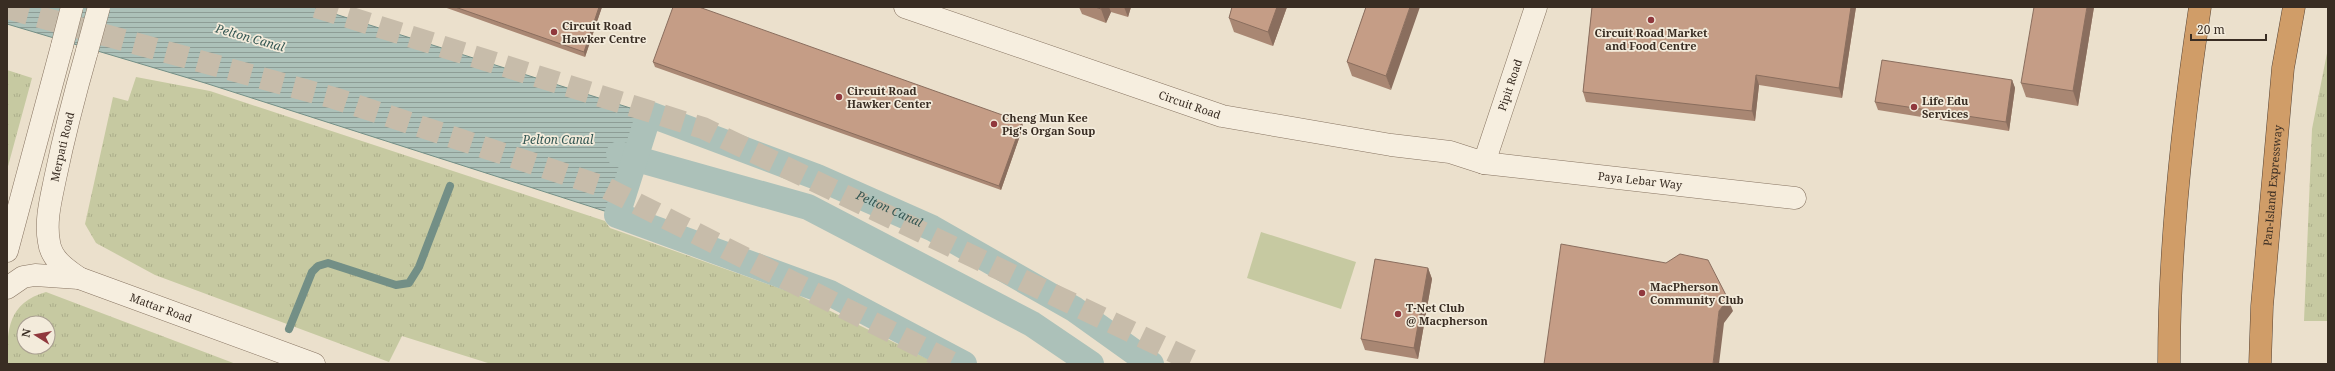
<svg xmlns="http://www.w3.org/2000/svg" width="2335" height="371" font-family="'Noto Serif',serif">
<defs>
<pattern id="grass-tufts" width="24" height="20" patternUnits="userSpaceOnUse"><rect width="24" height="20" fill="#c6c9a1"/><path d="M3 7l-1-3M5 7V3M7 7l1-3M15 17l-1-3M17 17v-4M19 17l1-3" fill="none" stroke="#abad8a"/></pattern>
<pattern id="water-rules" width="6" height="5" patternUnits="userSpaceOnUse"><rect width="6" height="5" fill="#acc1b9"/><path d="M0 2.5h6" fill="none" stroke="#8d9d96"/></pattern>
</defs>
<rect width="100%" height="100%" fill="#ebe0cc"/>
<!-- grass -->
<path fill="url(#grass-tufts)" fill-rule="evenodd" d="M2328,48V321H2304L2312,129Z
M7,70L32,78L7,170Z
M136,77L210,91L605,221L610,228L796,294L938,364H491L402,336L389,362L155,275L96,243L85,224L113,97L128,101Z
M46,292L236,364H7C7,329 8,303 46,292ZM24,323H48V347H24Z"/>
<!-- pitch -->
<path fill="#c6c9a1" d="M1261,232L1356,262L1341,309L1247,278Z"/>
<!-- water -->
<path fill="url(#water-rules)" stroke="#738f86" d="M7,7H313L649,114L617,215L205,83L7,24Z"/>
<g fill="none" stroke-linecap="round" stroke-linejoin="round">
<!-- stream -->
<path stroke="#738f86" stroke-width="8" d="M289,329L312,272L318,266L328,263L396,285L409,283L419,267L450,186"/>
<!-- canal -->
<g stroke="#acc1b9" stroke-width="26">
<path d="M619,154L808,207L1032,324L1091,364"/>
<path id="s1" d="M964,364L830,293L617,215L649,114L817,177L932,228L1074,309L1151,364"/>
</g>
<!-- motorway-tunnel -->
<path stroke="#c7bcaa" stroke-width="22" stroke-dasharray="22 11" stroke-linecap="butt" d="M316,7L703,128L1199,364
M7,8L334,98L604,187L955,364"/>
<defs>
<g id="minor">
<path id="s2" d="M1484,163L1795,198"/>
</g>
<g id="tertiary">
<path id="s3" d="M905,7L1222,116L1391,145L1450,152L1484,163L1536,7"/>
<path d="M7,251L62,46"/>
<path id="s4" d="M79,278C66,269 51,259 49,242C45,221 51,199 55,179C64,136 75,93 87,51"/>
<path id="s5" d="M7,288L23,277L35,275L79,278L314,364"/>
</g>
<g id="motorway">
<path d="M2169,364C2169,244 2182,126 2200,7"/>
<path id="s6" d="M2260,364L2262,306L2283,68L2294,7"/>
</g>
</defs>
<!-- minor casing -->
<use href="#minor" stroke="#877462" stroke-width="23"/>
<!-- tertiary casing -->
<use href="#tertiary" stroke="#877462" stroke-width="23"/>
<!-- motorway casing -->
<use href="#motorway" stroke="#564335" stroke-width="23"/>
<!-- minor -->
<use href="#minor" stroke="#f6eedf" stroke-width="22"/>
<!-- tertiary -->
<use href="#tertiary" stroke="#f6eedf" stroke-width="22"/>
<!-- motorway -->
<use href="#motorway" stroke="#d09d68" stroke-width="22"/>
<defs>
<path id="tertiary-bridge" d="M62,46L72,7
M87,51L99,7"/>
</defs>
<!-- tertiary-bridge casing -->
<use href="#tertiary-bridge" stroke="#877462" stroke-width="23" stroke-linecap="butt"/>
<!-- tertiary-bridge -->
<use href="#tertiary-bridge" stroke="#f6eedf" stroke-width="22"/>
</g>
<!-- wall -->
<path fill="#a98773" d="M444,7H602L585,57Z
M1079,7H1131L1128,17L1111,12L1106,23L1082,14Z
M1232,7H1287L1273,46L1234,32L1229,18Z
M1366,7L1391,90L1352,76L1347,62Z
M1592,7H1856L1842,98L1759,85L1755,121L1586,102L1583,92Z
M2094,7L2078,106L2026,97L2021,83Z
M653,62L1022,122L1023,127L1001,190L655,67Z
M2012,80L2015,88L2009,131L1878,110L1875,102Z
M1428,268L1432,279L1418,359L1365,350L1361,339Z"/>
<!-- shaded-wall -->
<path fill="#8a6e5e" d="M599,7H602L585,57L584,52Z
M1102,7H1109L1111,12L1106,23L1101,9Z
M1124,7H1131L1128,17Z
M1277,7H1287L1273,46L1268,32Z
M1410,7H1420L1391,90L1386,76Z
M1851,7H1856L1842,98L1839,88Z
M2087,7H2094L2078,106L2073,91Z
M1756,75L1759,85L1755,121L1752,111Z
M2012,80L2015,88L2009,131L2006,122Z
M1022,122L1023,127L1001,190L999,186Z
M1428,268L1432,279L1418,359L1414,348Z
M1728,299L1733,311L1724,323L1719,364H1713L1719,311Z"/>
<!-- building -->
<path fill="#c59d86" stroke="#8a6e5e" d="M455,7H599L584,52Z
M673,7H699L1022,122L999,186L653,62Z
M1095,7H1102L1101,9Z
M1232,7H1277L1268,32L1229,18Z
M1366,7H1410L1386,76L1347,62Z
M1592,7H1851L1839,88L1756,75L1752,111L1583,92Z
M2034,7H2087L2073,91L2021,83Z
M1882,60L2012,80L2006,122L1875,102Z
M1561,244L1666,263L1680,254L1708,260L1728,299L1719,311L1713,364H1544Z
M1375,259L1428,268L1414,348L1361,339Z"/>
<!-- markers -->
<g fill="#90383d" stroke="#f3ebdb" stroke-width="1.5">
<circle cx="1651" cy="20" r="4"/>
<circle cx="554" cy="32" r="4"/>
<circle cx="839" cy="97" r="4"/>
<circle cx="1914" cy="107" r="4"/>
<circle cx="994" cy="124" r="4"/>
<circle cx="1642" cy="293" r="4"/>
<circle cx="1398" cy="314" r="4"/>
</g>
<g text-anchor="middle" stroke-width="3.5" stroke-linejoin="round" paint-order="stroke">
<!-- poi labels -->
<g font-size="11" font-weight="bold" fill="#392d23" stroke="#f3ebdb" text-anchor="start">
<text x="562" y="30">Circuit Road<tspan x="562" dy="13">Hawker Centre</tspan></text>
<text x="1651" y="37" text-anchor="middle">Circuit Road Market<tspan x="1651" dy="13">and Food Centre</tspan></text>
<text x="847" y="95">Circuit Road<tspan x="847" dy="13">Hawker Center</tspan></text>
<text x="1922" y="105">Life Edu<tspan x="1922" dy="13">Services</tspan></text>
<text x="1002" y="122">Cheng Mun Kee<tspan x="1002" dy="13">Pig's Organ Soup</tspan></text>
<text x="1650" y="291">MacPherson<tspan x="1650" dy="13">Community Club</tspan></text>
<text x="1406" y="312">T-Net Club<tspan x="1406" dy="13">@ Macpherson</tspan></text>
</g>
<!-- street labels -->
<g font-size="11" fill="#392d23" stroke="#f3ebdb">
<text dy="4" stroke="none"><textPath href="#s3" startOffset="684">Pipit Road</textPath></text>
<text dy="4" stroke="none"><textPath href="#s3" startOffset="301">Circuit Road</textPath></text>
<text dy="4" stroke="none"><textPath href="#s4" startOffset="145">Merpati Road</textPath></text>
<text dy="4" stroke="none"><textPath href="#s2" startOffset="157">Paya Lebar Way</textPath></text>
<text dy="4" stroke="none"><textPath href="#s6" startOffset="179">Pan-Island Expressway</textPath></text>
<text dy="4" stroke="none"><textPath href="#s5" startOffset="163">Mattar Road</textPath></text>
</g>
<!-- water labels -->
<g font-size="12" font-style="italic" fill="#345753" stroke="#f3ebdb">
<text transform="translate(250 38) rotate(16)" y="4">Pelton Canal</text>
<text x="558" y="144">Pelton Canal</text>
<text dy="4" stroke="none"><textPath href="#s1" startOffset="743">Pelton Canal</textPath></text>
</g>
</g>
<!-- border -->
<rect width="2335" height="371" fill="none" stroke="#392d23" stroke-width="16"/>
<!-- north arrow -->
<g transform="translate(36 335) rotate(281)"><circle r="19" fill="#f3ebdb" stroke="#a99f91"/>
<path d="M0-3L7 15L0 10L-7 15Z" fill="#90383d"/>
<text y="-6" font-size="11" font-weight="bold" text-anchor="middle" fill="#392d23">N</text>
</g>
<!-- scale -->
<path d="M2191 34v6h75v-6" fill="none" stroke="#392d23" stroke-width="2"/>
<text x="2197" y="34" font-size="12" fill="#392d23" stroke="#f3ebdb" stroke-width="3" paint-order="stroke">20 m</text>
</svg>
